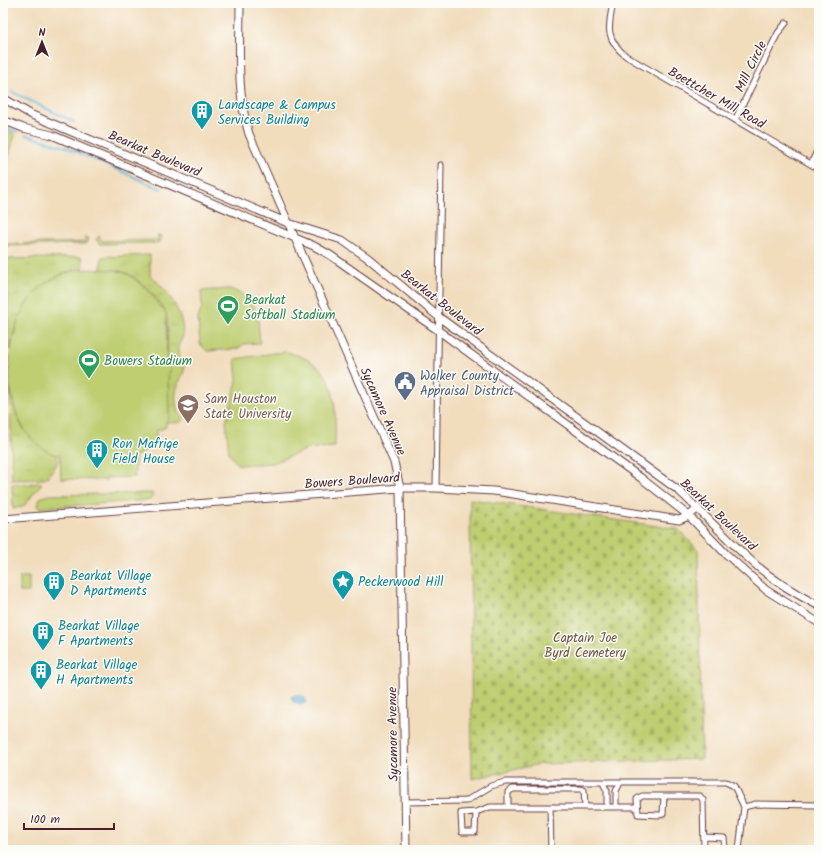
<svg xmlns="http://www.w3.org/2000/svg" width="822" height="853" font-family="Kalam,sans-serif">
  <defs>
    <pattern id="grass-tufts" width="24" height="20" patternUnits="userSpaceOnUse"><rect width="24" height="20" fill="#bece71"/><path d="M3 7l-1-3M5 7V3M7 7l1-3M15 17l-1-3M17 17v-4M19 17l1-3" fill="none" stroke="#a5b062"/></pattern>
    <pattern id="cemetery-stones" width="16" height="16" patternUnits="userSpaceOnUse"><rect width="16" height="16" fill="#bece71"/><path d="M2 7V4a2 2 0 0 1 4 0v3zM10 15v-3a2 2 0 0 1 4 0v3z" fill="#a5b062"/></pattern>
  </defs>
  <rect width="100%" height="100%" fill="#fdfcf7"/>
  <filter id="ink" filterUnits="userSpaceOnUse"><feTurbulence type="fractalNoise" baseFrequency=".025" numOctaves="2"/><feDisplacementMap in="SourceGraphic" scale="8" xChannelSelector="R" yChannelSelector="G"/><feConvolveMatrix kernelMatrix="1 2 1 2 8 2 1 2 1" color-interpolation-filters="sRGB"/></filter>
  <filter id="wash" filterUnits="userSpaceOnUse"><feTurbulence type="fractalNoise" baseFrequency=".012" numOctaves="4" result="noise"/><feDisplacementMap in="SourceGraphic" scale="16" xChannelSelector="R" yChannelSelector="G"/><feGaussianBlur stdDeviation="0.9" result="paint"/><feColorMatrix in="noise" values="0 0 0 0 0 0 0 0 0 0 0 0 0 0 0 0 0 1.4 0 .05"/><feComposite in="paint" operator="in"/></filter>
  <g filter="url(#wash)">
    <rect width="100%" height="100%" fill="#f1dcbc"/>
    <!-- grass -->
    <path fill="url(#grass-tufts)" stroke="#84764e" d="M 3,129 L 15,134 L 3,180 Z
      M 157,235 L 160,235 L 162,238 L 160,242 L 155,243 L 100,244 L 96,240 L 99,236 L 102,241 L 159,240 Z
      M 84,237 L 89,238 L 87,244 L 3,246 L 3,244 L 87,242 Z
      M 150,255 L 150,276 C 167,288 183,313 183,334 C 183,340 177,344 178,351 C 179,358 185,363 184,371 C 183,376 179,380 178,385 C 173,397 176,410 184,420 L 178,423 L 165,422 L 168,391 L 168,372 L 170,372 C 165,353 170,333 166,314 C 163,301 135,275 123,272 C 116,270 108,270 101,269 L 102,257 Z
      M 82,257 L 83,269 C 41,273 15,311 10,350 L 9,350 L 7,259 Z
      M 10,387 C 16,413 17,429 41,445 C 46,449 51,453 57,455 L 57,464 L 45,479 L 12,480 Z
      M 42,483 L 23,507 L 13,508 L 12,484 Z
      M 152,493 L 153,496 L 150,500 L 41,508 L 38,506 L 40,498 L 48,495 Z"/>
    <!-- cemetery -->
    <path fill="url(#cemetery-stones)" stroke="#84764e" d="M 470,499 L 678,529 L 698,550 L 702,759 L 540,764 L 472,779 Z"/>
    <!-- pitch -->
    <path fill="#bece71" stroke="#84764e" d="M 81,269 L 114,270 L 123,272 L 130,275 L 148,290 L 166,313 L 167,360 L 170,360 L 170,372 L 168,372 L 169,418 L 166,422 L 166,427 L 156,431 L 156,439 L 140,455 L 135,455 L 135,477 L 106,478 L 106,480 L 61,479 L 60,455 C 51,455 43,449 36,443 C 0,411 3,334 31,297 C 44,281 62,273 81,269 Z
      M 229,289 C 259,296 258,318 260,343 L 244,344 L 237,349 L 207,351 L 200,344 L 198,318 L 202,307 L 201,291 Z
      M 286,352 C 341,364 335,403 335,447 L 308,449 L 273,463 L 242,465 L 237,464 L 229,453 L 226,422 L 237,381 L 235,359 L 274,353 Z
      M 20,577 L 29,577 L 29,592 L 20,592 Z"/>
    <!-- water -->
    <path fill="#60b1db" stroke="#556883" d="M 296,695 L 304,697 L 306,699 L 305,703 L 300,704 L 293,702 L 291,697 Z"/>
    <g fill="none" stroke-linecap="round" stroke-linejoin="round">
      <!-- stream -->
      <path stroke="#60b1db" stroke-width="2" d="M 12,92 L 74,122
        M 3,126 L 17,132
        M 26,135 L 66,147 L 161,189"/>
    </g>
  </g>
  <g filter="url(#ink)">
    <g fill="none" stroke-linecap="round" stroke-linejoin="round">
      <!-- minor casing -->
      <g stroke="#633b41" stroke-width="7">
        <path id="minor" d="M 613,3 C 608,27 605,39 626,56 L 819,169
          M 735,120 L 778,33 L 786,23
          M 811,164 L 819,147
          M 436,488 L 441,165
          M 603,783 L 607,791 L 607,806
          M 664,796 L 663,814 L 660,815 L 638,814 L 637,799 L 642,796 L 700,796 L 703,800 L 704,850
          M 405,802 L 466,801 L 491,786 L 505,782 L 726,782 L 734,786 L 744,807
          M 616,806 L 616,791 L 620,783
          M 508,807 L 508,792 L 513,789 L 581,789 L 584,790 L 585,806
          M 550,807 L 551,850
          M 744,807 L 756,804 L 819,805
          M 476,812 L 461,813 L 462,832 L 475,832 L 476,812 L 490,807 L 637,807
          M 704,837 L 724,838 L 725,850
          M 739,850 L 744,807"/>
      </g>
      <!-- tertiary casing -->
      <g stroke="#633b41" stroke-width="9">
        <path id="tertiary" d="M 240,3 C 240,47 236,92 249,134 L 394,462 L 400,488 L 406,850
          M 3,98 L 32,115 L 288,223 L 342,240 L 368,258 L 440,318 L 678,490 C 702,512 724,536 748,558 C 769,578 794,593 819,606
          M 3,120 L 23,128 L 52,135 L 314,246 L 330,255 L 439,331 L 641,478 L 689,516 L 725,553 L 766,590 L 819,623
          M 3,519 L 400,488 L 436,488 L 494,491 L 679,520 L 689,516 L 698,508"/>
      </g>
      <!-- minor -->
      <use href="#minor" stroke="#fff" stroke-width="5"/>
      <!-- tertiary -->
      <use href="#tertiary" stroke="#fff" stroke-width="7"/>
    </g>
  </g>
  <!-- icons -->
  <defs>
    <g id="building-pin" transform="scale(1.15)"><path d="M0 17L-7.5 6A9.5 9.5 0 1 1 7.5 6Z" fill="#0f9aa8" stroke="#fdfcf7"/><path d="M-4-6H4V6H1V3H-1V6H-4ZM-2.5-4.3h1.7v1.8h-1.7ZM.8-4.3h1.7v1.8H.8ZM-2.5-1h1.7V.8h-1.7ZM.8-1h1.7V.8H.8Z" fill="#fff"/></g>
    <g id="stadium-pin" transform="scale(1.15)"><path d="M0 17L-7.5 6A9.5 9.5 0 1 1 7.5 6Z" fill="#2e9e5b" stroke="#fdfcf7"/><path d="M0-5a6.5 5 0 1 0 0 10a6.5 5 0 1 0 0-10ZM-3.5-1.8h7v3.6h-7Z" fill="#fff"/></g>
    <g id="civic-pin" transform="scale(1.15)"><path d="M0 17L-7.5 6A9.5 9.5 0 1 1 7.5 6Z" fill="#5c6f8a" stroke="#fdfcf7"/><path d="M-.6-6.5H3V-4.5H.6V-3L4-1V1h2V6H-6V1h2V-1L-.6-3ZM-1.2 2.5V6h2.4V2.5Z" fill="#fff"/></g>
    <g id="university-pin" transform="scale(1.15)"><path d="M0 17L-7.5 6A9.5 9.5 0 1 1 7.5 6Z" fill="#8d6e63" stroke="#fdfcf7"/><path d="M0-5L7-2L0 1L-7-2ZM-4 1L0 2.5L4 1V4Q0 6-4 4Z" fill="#fff"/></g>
    <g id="sight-pin" transform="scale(1.15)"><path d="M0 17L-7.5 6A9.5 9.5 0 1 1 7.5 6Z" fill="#0f9aa8" stroke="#fdfcf7"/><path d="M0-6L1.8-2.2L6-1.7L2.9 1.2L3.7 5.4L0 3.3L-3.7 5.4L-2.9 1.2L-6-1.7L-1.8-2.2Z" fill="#fff"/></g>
  </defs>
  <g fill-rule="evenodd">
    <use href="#building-pin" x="202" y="111"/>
    <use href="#stadium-pin" x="228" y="306"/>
    <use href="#stadium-pin" x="89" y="360"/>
    <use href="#civic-pin" x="405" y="382"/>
    <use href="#university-pin" x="188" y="405"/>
    <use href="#building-pin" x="97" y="450"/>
    <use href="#sight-pin" x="343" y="581"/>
    <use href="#building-pin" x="54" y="582"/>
    <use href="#building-pin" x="43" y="632"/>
    <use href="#building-pin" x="41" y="671"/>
  </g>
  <g text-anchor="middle" stroke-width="3" stroke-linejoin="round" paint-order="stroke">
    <!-- street labels -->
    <g font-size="13" fill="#4a1f2b" stroke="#fdfcf7">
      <text transform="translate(750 66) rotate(-64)" y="5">Mill Circle</text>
      <text transform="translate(717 97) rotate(30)" y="5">Boettcher Mill Road</text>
      <text transform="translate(155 153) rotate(23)" y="5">Bearkat Boulevard</text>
      <text transform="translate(442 302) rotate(38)" y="5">Bearkat Boulevard</text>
      <text transform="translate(384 411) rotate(66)" y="5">Sycamore Avenue</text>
      <text transform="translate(352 480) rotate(-4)" y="5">Bowers Boulevard</text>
      <text transform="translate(719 514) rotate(43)" y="5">Bearkat Boulevard</text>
      <text transform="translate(392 734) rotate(-91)" y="5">Sycamore Avenue</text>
    </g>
    <!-- culture labels -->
    <g font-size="13" fill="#0d838f" stroke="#fdfcf7" text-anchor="start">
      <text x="218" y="109">Landscape &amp; Campus<tspan x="218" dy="15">Services Building</tspan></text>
      <text x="112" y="448">Ron Mafrige<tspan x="112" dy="15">Field House</tspan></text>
      <text x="70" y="580">Bearkat Village<tspan x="70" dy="15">D Apartments</tspan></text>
      <text x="358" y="586">Peckerwood Hill</text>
      <text x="58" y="630">Bearkat Village<tspan x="58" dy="15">F Apartments</tspan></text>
      <text x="56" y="669">Bearkat Village<tspan x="56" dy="15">H Apartments</tspan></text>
    </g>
    <!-- leisure labels -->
    <g font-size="13" fill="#27864d" stroke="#fdfcf7" text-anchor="start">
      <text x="244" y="304">Bearkat<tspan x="244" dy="15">Softball Stadium</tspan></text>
      <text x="104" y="365">Bowers Stadium</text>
    </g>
    <!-- service labels -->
    <g font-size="13" fill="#4e5e75" stroke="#fdfcf7" text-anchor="start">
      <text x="420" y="380">Walker County<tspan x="420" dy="15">Appraisal District</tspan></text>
    </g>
    <!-- education labels -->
    <g font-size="13" fill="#785e54" stroke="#fdfcf7" text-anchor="start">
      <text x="204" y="403">Sam Houston<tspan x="204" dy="15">State University</tspan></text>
    </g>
    <!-- park labels -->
    <g font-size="13" fill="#6d5440" stroke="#fdfcf7">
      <text x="585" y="642">Captain Joe<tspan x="585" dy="15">Byrd Cemetery</tspan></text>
    </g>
  </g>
  <!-- margin -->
  <rect width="822" height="853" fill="none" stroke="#fdfcf7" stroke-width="16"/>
  <!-- north arrow -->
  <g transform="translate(42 42)" stroke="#fdfcf7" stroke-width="3" paint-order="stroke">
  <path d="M0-3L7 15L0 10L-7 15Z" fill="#4a1f2b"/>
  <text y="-6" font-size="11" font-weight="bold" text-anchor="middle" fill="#4a1f2b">N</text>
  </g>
  <!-- scale -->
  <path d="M24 823v6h90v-6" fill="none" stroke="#4a1f2b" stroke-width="2"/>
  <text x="30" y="823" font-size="12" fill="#4a1f2b" stroke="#fdfcf7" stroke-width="3" paint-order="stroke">100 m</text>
</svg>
